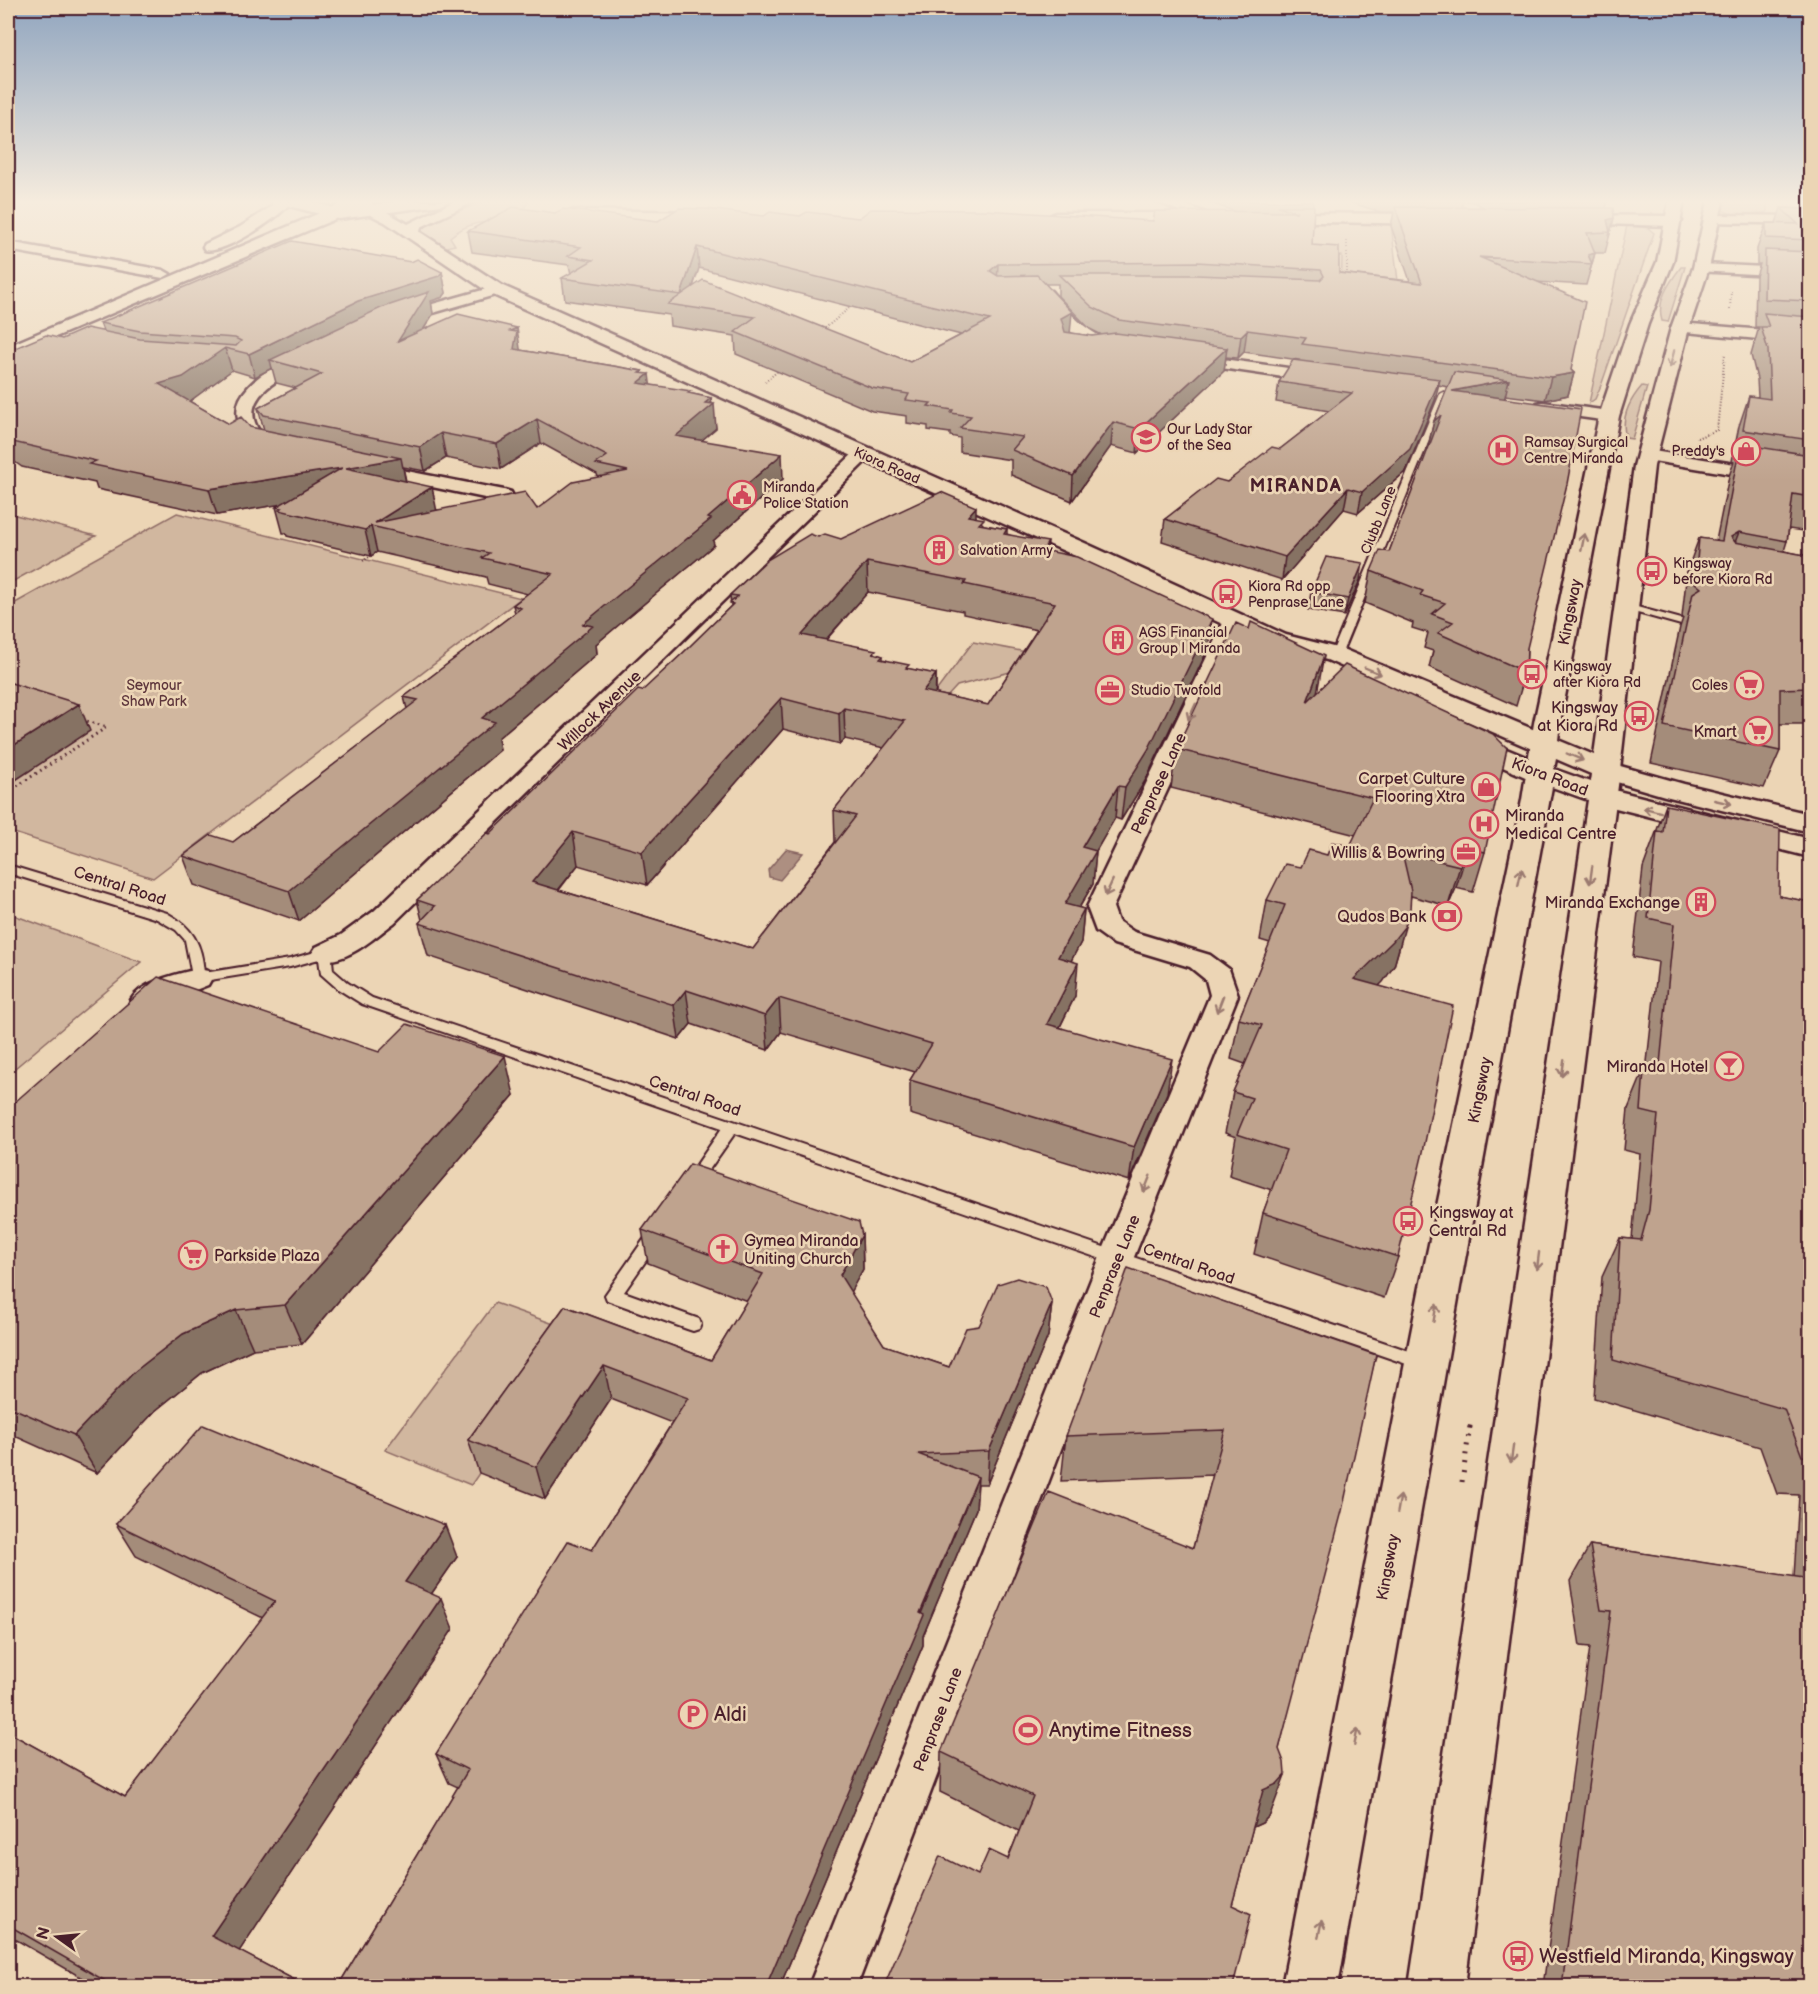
<svg xmlns="http://www.w3.org/2000/svg" width="1818" height="1994" font-family="'Balsamiq Sans',sans-serif">
  <rect width="100%" height="100%" fill="#ecd5b5"/>
  <filter id="ink" filterUnits="userSpaceOnUse"><feTurbulence type="fractalNoise" baseFrequency=".0167" numOctaves="2"/><feDisplacementMap in="SourceGraphic" scale="12" xChannelSelector="R" yChannelSelector="G"/><feConvolveMatrix kernelMatrix="1 2 1 2 8 2 1 2 1" color-interpolation-filters="sRGB"/></filter>
  <g filter="url(#ink)">
    <!-- green -->
    <path fill="#d1b79f" stroke="#8e6b65" stroke-width="1.5" d="M 486,201 L 529,201 L 515,222 C 487,222 472,219 450,237 L 455,245 L 446,247 L 419,230 L 421,225 Z
      M 1716,201 L 1767,201 L 1767,212 L 1735,216 L 1715,206 Z
      M 1309,222 L 1391,224 L 1398,281 L 1341,294 L 1342,256 L 1313,254 Z
      M 1627,225 L 1648,228 L 1654,233 L 1602,383 L 1595,399 L 1589,403 Z
      M 1681,267 L 1685,267 L 1668,322 L 1662,321 C 1656,301 1669,283 1681,267 Z
      M 1642,386 L 1647,387 L 1632,439 L 1626,438 C 1620,418 1629,401 1642,386 Z
      M 8,513 L 96,536 L 8,584 Z
      M 177,513 L 521,598 L 153,878 L 8,831 L 8,607 Z
      M 973,642 L 1037,654 L 1029,667 L 957,686 L 947,697 L 934,694 Z
      M 8,913 L 141,962 L 8,1074 Z
      M 495,1303 L 576,1332 L 471,1485 L 385,1450 Z"/>
    <!-- water -->
    <path fill="#ad8f81" stroke="#85625f" stroke-width="1.5" d="M 786,849 L 803,853 L 780,880 L 769,877 L 768,870 Z"/>
    <g fill="none" stroke-linecap="round" stroke-linejoin="round">
      <!-- service casing -->
      <g stroke="#4a1f2b" stroke-width="4">
        <path id="service" d="M 1444,392 L 1448,394 L 1341,655 L 1336,658 L 1332,657 L 1331,655 L 1440,394 Z
          M 1626,604 L 1685,620 L 1686,622 L 1681,625 L 1623,609 L 1623,605 Z
          M 8,865 L 167,913 C 192,927 202,943 204,973 L 290,959 L 326,949 L 331,950 L 333,970 L 348,983 L 372,998 L 1424,1356 L 1430,1358 L 1432,1363 L 1430,1368 L 1424,1370 L 735,1133 L 697,1187 L 687,1187 L 684,1183 L 687,1179 L 722,1128 L 362,1004 L 338,989 L 321,974 L 319,959 L 290,967 L 198,982 L 193,981 L 185,940 L 176,930 L 157,919 L 8,873 Z
          M 655,1230 L 661,1232 L 663,1236 L 624,1292 L 699,1319 L 701,1324 L 699,1329 L 693,1331 L 687,1329 L 607,1300 L 605,1295 L 649,1232 Z"/>
      </g>
      <!-- minor casing -->
      <g stroke="#4a1f2b" stroke-width="5">
        <path id="minor" d="M 1156,201 L 1175,201 L 1212,215 L 1214,218 L 1207,222 L 1202,221 Z
          M 1712,215 L 1810,216 L 1810,224 L 1707,222 L 1705,219 Z
          M 8,242 L 163,270 L 170,274 L 163,278 L 8,250 Z
          M 1701,264 L 1810,269 L 1810,277 L 1696,271 L 1694,268 L 1696,265 Z
          M 497,286 L 504,290 L 502,293 L 395,324 L 387,319 L 390,316 Z
          M 1046,290 L 1051,291 C 1072,317 1091,337 1125,346 L 1127,349 L 1125,352 C 1091,361 1055,317 1039,294 Z
          M 1680,323 L 1810,334 L 1810,344 L 1675,331 L 1672,328 Z
          M 309,352 L 317,357 L 315,360 C 290,373 234,395 260,432 C 266,440 277,440 283,448 L 280,452 C 253,458 229,423 240,399 C 252,376 285,358 309,352 Z
          M 1186,354 L 1324,373 L 1332,378 L 1324,383 L 1180,362 L 1178,359 L 1180,356 Z
          M 1543,402 L 1609,411 L 1615,412 L 1618,416 L 1615,420 L 1609,421 L 1537,411 L 1535,407 L 1537,403 Z
          M 863,449 L 869,450 L 872,454 L 869,458 L 394,923 C 373,938 344,967 316,959 L 312,953 L 316,947 L 341,935 L 374,911 L 857,450 Z
          M 1647,450 L 1810,476 L 1810,487 L 1641,459 L 1638,455 L 1641,451 Z
          M 366,463 L 504,490 L 511,492 L 513,496 L 511,500 L 504,502 L 360,472 L 357,468 L 360,464 Z
          M 1235,615 L 1242,617 L 1246,621 L 1113,907 L 1118,921 L 1134,932 L 1210,955 L 1229,969 L 1238,995 L 1134,1257 L 857,1986 L 809,1986 L 1100,1257 L 1210,995 L 1206,980 L 1190,967 L 1114,944 L 1096,931 L 1087,907 L 1224,621 L 1228,617 Z
          M 198,969 L 208,971 L 212,978 L 208,985 L 145,1010 L 135,1007 L 131,1000 C 142,981 178,974 198,969 Z"/>
      </g>
      <!-- tertiary casing -->
      <g stroke="#4a1f2b" stroke-width="5">
        <path id="tertiary" d="M 573,210 L 711,212 L 719,217 L 711,222 L 568,218 L 565,215 L 568,212 Z
          M 1056,213 L 1197,213 L 1205,218 L 1197,223 L 1051,221 L 1048,218 L 1051,215 Z
          M 1269,213 L 1437,214 L 1445,219 L 1437,224 L 1264,221 L 1261,218 L 1264,215 Z
          M 1569,215 L 1674,216 L 1682,221 L 1674,226 L 1564,223 L 1561,220 L 1564,217 Z
          M 1606,762 L 1684,784 L 1810,814 L 1810,832 L 1665,796 L 1596,776 L 1592,770 L 1596,764 Z
          M 1602,787 L 1810,839 L 1810,857 L 1592,802 L 1588,796 L 1592,790 Z"/>
      </g>
      <!-- secondary casing -->
      <g stroke="#4a1f2b" stroke-width="5">
        <path id="secondary" d="M 272,201 L 287,201 L 288,205 C 278,219 222,255 205,250 L 203,247 L 205,244 L 240,227 L 272,206 Z
          M 348,201 L 373,201 L 372,204 L 408,224 L 455,201 L 475,201 L 421,227 L 420,232 L 503,286 L 1087,544 L 1286,635 L 1345,650 L 1554,738 L 1558,744 L 1554,750 L 1544,752 L 1534,750 L 1327,660 L 1268,645 L 1071,554 L 491,294 L 385,222 L 359,209 L 8,357 L 8,346 Z
          M 1465,732 L 1550,767 L 1554,773 L 1550,779 L 1540,781 L 1530,779 L 1455,746 L 1451,740 L 1455,734 Z"/>
      </g>
      <!-- primary casing -->
      <g stroke="#4a1f2b" stroke-width="5">
        <path id="primary" d="M 280,201 L 307,201 L 339,209 L 403,201 L 448,201 L 441,205 L 339,219 L 282,204 Z
          M 1669,201 L 1684,201 L 1673,262 L 1648,324 L 1619,416 L 1560,723 L 1558,740 L 1594,755 L 1634,466 L 1671,328 L 1693,268 L 1708,201 L 1723,201 L 1709,268 L 1689,328 L 1654,466 L 1620,770 L 1465,1986 L 1409,1986 L 1588,800 L 1552,787 L 1460,1287 L 1338,1986 L 1282,1986 L 1420,1287 L 1522,800 L 1534,723 L 1599,416 L 1630,324 L 1657,262 ZM 1556,759 L 1591,774 L 1590,782 L 1554,769 Z"/>
      </g>
      <!-- path-far3 -->
      <path stroke="#4a1f2b" stroke-width="2" stroke-dasharray="1 2" stroke-linecap="butt" d="M 1347,241 L 1347,279
        M 1730,310 L 1731,290
        M 823,330 L 854,304
        M 765,382 L 780,369
        M 1697,438 L 1717,430 L 1725,354
        M 363,561 L 374,554"/>
      <!-- path-far2 -->
      <path stroke="#4a1f2b" stroke-width="3" stroke-dasharray="1.5 4" stroke-linecap="butt" d="M 8,792 L 107,727 L 83,720"/>
      <!-- path-far1 -->
      <path stroke="#4a1f2b" stroke-width="4.5" stroke-dasharray="1.5 5" stroke-linecap="butt" d="M 1470,1427 L 1471,1422"/>
      <!-- path -->
      <path stroke="#4a1f2b" stroke-width="5" stroke-dasharray="2 7" stroke-linecap="butt" d="M 1462,1482 L 1470,1426"/>
      <!-- service -->
      <use href="#service" fill="#ecd5b5" fill-rule="evenodd"/>
      <!-- minor -->
      <use href="#minor" fill="#ecd5b5" fill-rule="evenodd"/>
      <!-- tertiary -->
      <use href="#tertiary" fill="#ecd5b5" fill-rule="evenodd"/>
      <!-- secondary -->
      <use href="#secondary" fill="#ecd5b5" fill-rule="evenodd"/>
      <!-- primary -->
      <use href="#primary" fill="#ecd5b5" fill-rule="evenodd"/>
    </g>
    <!-- wall -->
    <path fill="#a48c7a" stroke="#4a1f2b" stroke-width="1.5" fill-rule="evenodd" d="M 1204,201 L 1313,201 L 1312,245 L 1339,273 L 1410,281 L 1391,226 L 1394,212 L 1381,212 L 1345,201 L 1463,201 L 1462,207 L 1484,207 L 1473,202 L 1465,201 L 1608,201 L 1606,208 L 1614,218 L 1605,253 L 1595,253 L 1586,285 L 1536,282 L 1571,370 L 1574,373 L 1568,395 L 1545,400 L 1505,395 L 1505,398 L 1527,648 L 1526,672 L 1516,706 L 1429,667 L 1433,651 L 1424,648 L 1428,633 L 1412,628 L 1413,623 L 1365,603 L 1371,571 L 1389,552 L 1428,451 L 1427,451 L 1434,421 L 1448,387 L 1438,385 L 1435,400 L 1406,471 L 1358,513 L 1344,509 L 1282,580 L 1162,541 L 1165,519 L 1227,482 L 1280,449 L 1329,411 L 1276,402 L 1279,382 L 1299,360 L 1244,352 L 1238,358 L 1226,357 L 1224,371 L 1137,453 L 1111,446 L 1072,501 L 1011,475 L 1011,460 L 960,452 L 960,438 L 950,436 L 950,433 L 928,430 L 928,426 L 907,423 L 907,416 L 872,411 L 736,354 L 735,336 L 670,326 L 669,315 L 565,300 L 562,278 L 571,274 L 569,265 L 472,252 L 468,231 L 555,213 L 658,221 L 764,216 L 800,216 L 859,218 L 1153,221 L 1234,211 ZM 699,268 L 961,335 L 910,362 L 693,287 ZM 1046,284 L 1058,284 L 1058,296 L 1090,329 L 1102,335 L 1092,336 L 1070,333 Z
      M 1800,201 L 1810,201 L 1810,532 L 1789,529 L 1787,541 L 1784,551 L 1810,556 L 1810,724 L 1780,724 L 1780,751 L 1764,788 L 1651,763 L 1680,627 L 1683,618 L 1682,617 L 1687,571 L 1699,538 L 1716,541 L 1729,476 L 1734,462 L 1732,461 L 1739,426 L 1749,396 L 1758,397 L 1757,379 L 1751,355 L 1759,327 L 1755,327 L 1756,276 L 1760,264 L 1757,264 L 1757,249 L 1766,223 L 1776,223 L 1781,208 L 1810,209 Z
      M 442,272 L 446,293 L 443,297 L 431,301 L 433,314 L 423,330 L 520,350 L 642,371 L 642,373 L 650,385 L 711,398 L 716,428 L 702,440 L 783,479 L 713,541 L 714,545 L 596,644 L 597,654 L 498,738 L 500,750 L 299,921 L 194,885 L 183,856 L 233,842 L 407,709 L 404,697 L 515,613 L 513,605 L 528,594 L 488,584 L 486,577 L 377,552 L 371,556 L 287,536 L 286,533 L 283,533 L 276,507 L 280,504 L 217,515 L 97,489 L 95,483 L 22,467 L 12,460 L 8,462 L 8,351 L 62,339 L 103,331 L 100,323 ZM 272,368 L 276,383 L 296,388 L 258,408 L 264,430 L 229,424 L 189,401 L 232,370 L 255,377 ZM 541,443 L 597,474 L 598,477 L 537,509 L 437,510 L 406,481 L 403,467 L 425,471 L 446,458 L 501,469 Z
      M 976,517 L 984,525 L 1007,529 L 1007,534 L 1048,551 L 1208,649 L 1145,781 L 1121,820 L 1115,818 L 1096,851 L 1093,884 L 1079,908 L 1084,909 L 1081,942 L 1071,961 L 1075,996 L 1060,1027 L 1167,1093 L 1129,1181 L 910,1114 L 910,1080 L 915,1072 L 781,1032 L 768,1050 L 691,1024 L 679,1039 L 428,956 L 419,923 L 422,920 L 417,900 L 490,834 L 683,653 L 731,606 L 730,595 L 818,537 L 841,539 ZM 868,592 L 963,611 L 963,614 L 1037,630 L 988,705 L 936,694 L 936,674 L 909,669 L 883,659 L 883,656 L 826,640 ZM 783,729 L 840,744 L 845,739 L 884,748 L 834,810 L 835,842 L 753,949 L 559,890 L 578,865 L 647,885 Z
      M 1360,580 L 1344,616 L 1308,610 L 1311,592 Z
      M 1317,692 L 1485,852 L 1473,892 L 1456,888 L 1448,906 L 1411,896 L 1399,949 L 1394,966 L 1379,986 L 1398,1257 L 1384,1298 L 1254,1254 L 1263,1213 L 1272,1190 L 1229,1176 L 1236,1137 L 1225,1133 L 1233,1092 L 1245,1064 L 1231,1059 L 1239,1019 L 1270,943 L 1260,940 L 1267,900 L 1301,867 L 1327,855 L 1350,846 L 1356,835 L 1171,788 L 1176,749 Z
      M 1666,805 L 1779,896 L 1810,902 L 1810,1986 L 1543,1986 L 1590,1647 L 1580,1646 L 1570,1581 L 1590,1545 L 1794,1577 L 1799,1495 L 1777,1494 L 1760,1447 L 1594,1398 L 1602,1277 L 1620,1238 L 1632,1239 L 1640,1154 L 1624,1150 L 1628,1109 L 1644,1070 L 1646,1071 L 1658,962 L 1633,957 L 1643,868 Z
      M 379,1052 L 514,1095 L 302,1344 L 253,1349 L 202,1373 L 155,1411 L 97,1473 L 8,1433 L 8,1108 Z
      M 642,1230 L 862,1235 L 863,1269 L 850,1292 L 884,1345 L 949,1367 L 979,1326 L 1052,1303 L 1048,1336 L 987,1484 L 978,1484 L 976,1509 L 923,1636 L 923,1645 L 780,1986 L 338,1986 L 458,1787 L 449,1783 L 436,1754 L 592,1550 L 672,1423 L 611,1399 L 545,1499 L 479,1473 L 468,1440 L 565,1306 L 711,1360 L 747,1301 L 648,1263 Z
      M 1376,1355 L 1279,1749 L 1270,1815 L 1262,1823 L 1253,1827 L 1232,1905 L 978,1875 L 1008,1859 L 1019,1831 L 940,1792 L 941,1752 L 1193,1548 L 1213,1475 L 1061,1481 L 1066,1436 Z
      M 116,1524 L 457,1557 L 432,1593 L 453,1629 L 239,1951 L 306,1986 L 96,1986 L 8,1935 L 8,1732 L 125,1797 L 263,1618 L 136,1556 Z"/>
    <!-- shaded-wall -->
    <path fill="#867263" stroke="#4a1f2b" stroke-width="1.5" d="M 1614,218 L 1609,237 L 1610,232 L 1607,220 Z
      M 697,247 L 699,268 L 686,307 L 681,295 Z
      M 1595,253 L 1589,274 L 1592,264 L 1588,255 Z
      M 998,264 L 997,285 L 990,271 Z
      M 442,272 L 446,293 L 443,297 L 431,301 L 433,314 L 402,364 L 270,360 L 272,368 L 255,377 L 249,354 L 358,301 Z
      M 1072,312 L 1070,334 L 1060,340 L 1061,318 Z
      M 517,328 L 521,355 L 515,353 L 510,331 Z
      M 1247,330 L 1244,352 L 1238,358 L 1241,336 Z
      M 225,348 L 232,370 L 190,401 L 166,408 L 159,384 Z
      M 1227,348 L 1224,371 L 1137,453 L 1139,429 Z
      M 642,371 L 643,379 L 649,374 L 652,398 L 638,383 L 639,373 Z
      M 1574,373 L 1568,395 L 1545,400 L 1551,377 Z
      M 1440,379 L 1435,400 L 1406,471 L 1358,513 L 1362,492 Z
      M 1509,380 L 1502,409 L 1452,391 Z
      M 711,398 L 711,406 L 714,404 L 716,428 L 679,460 L 676,436 L 705,403 Z
      M 1441,415 L 1435,444 L 1427,451 L 1434,421 Z
      M 537,419 L 541,443 L 501,469 L 497,444 Z
      M 1113,422 L 1111,446 L 1072,501 L 1073,476 Z
      M 441,433 L 446,458 L 425,471 L 420,447 Z
      M 8,448 L 12,460 L 8,462 Z
      M 782,454 L 783,479 L 713,541 L 714,545 L 596,644 L 597,654 L 498,738 L 500,750 L 299,921 L 289,891 L 482,718 L 583,624 Z
      M 401,458 L 406,483 L 346,468 Z
      M 342,468 L 348,493 L 217,515 L 209,489 Z
      M 432,487 L 437,512 L 375,523 Z
      M 1348,488 L 1344,509 L 1282,580 L 1285,557 Z
      M 976,507 L 976,535 L 968,516 Z
      M 371,526 L 377,552 L 371,556 L 365,530 Z
      M 1739,532 L 1726,566 L 1731,537 Z
      M 1048,542 L 1046,571 L 1043,550 Z
      M 867,562 L 868,592 L 803,665 L 802,635 Z
      M 1363,563 L 1360,580 L 1344,616 L 1348,599 Z
      M 1212,619 L 1208,649 L 1145,781 L 1121,820 L 1125,787 Z
      M 1324,656 L 1317,693 L 1307,702 Z
      M 936,674 L 935,705 L 923,691 Z
      M 781,698 L 783,729 L 647,885 L 642,852 Z
      M 79,704 L 90,731 L 8,785 L 8,749 Z
      M 844,708 L 845,739 L 840,744 L 839,713 Z
      M 1118,786 L 1115,818 L 1096,851 L 1093,884 L 1062,937 L 1065,904 L 1082,847 Z
      M 573,832 L 578,865 L 539,914 L 532,882 Z
      M 1468,848 L 1456,888 L 1448,906 L 1460,866 Z
      M 1084,909 L 1081,942 L 1055,991 L 1058,957 Z
      M 1410,909 L 1394,966 L 1383,982 L 1344,1019 L 1354,979 Z
      M 1078,963 L 1075,996 L 1045,1057 L 1047,1024 Z
      M 686,990 L 691,1024 L 679,1039 L 674,1005 Z
      M 779,998 L 781,1032 L 768,1050 L 765,1016 Z
      M 505,1056 L 514,1095 L 302,1344 L 285,1305 Z
      M 1172,1059 L 1167,1093 L 1129,1181 L 1134,1147 Z
      M 862,1235 L 863,1269 L 841,1309 L 840,1275 Z
      M 1052,1303 L 1048,1336 L 987,1484 L 989,1451 Z
      M 236,1310 L 253,1349 L 202,1373 L 155,1411 L 97,1473 L 74,1435 L 134,1372 L 183,1334 Z
      M 604,1366 L 611,1399 L 545,1499 L 536,1467 Z
      M 978,1477 L 976,1509 L 923,1636 L 923,1645 L 780,1986 L 766,1986 Z
      M 445,1525 L 457,1557 L 418,1613 L 405,1582 Z
      M 441,1598 L 453,1629 L 232,1962 L 211,1936 Z
      M 1285,1775 L 1270,1815 L 1262,1823 L 1249,1829 L 1263,1790 Z"/>
    <!-- building -->
    <path fill="#bfa38e" stroke="#4a1f2b" stroke-width="1.5" fill-rule="evenodd" d="M 1278,206 L 1314,206 L 1312,245 L 1339,247 L 1339,273 L 1422,283 L 1395,207 L 1613,208 L 1614,218 L 1607,220 L 1610,232 L 1587,233 L 1595,253 L 1588,255 L 1592,264 L 1479,257 L 1585,302 L 1571,370 L 1574,373 L 1551,377 L 1302,344 L 1306,338 L 1247,330 L 1241,336 L 1119,320 L 1092,307 L 1059,275 L 1196,275 L 1320,280 L 1324,276 L 1321,270 L 1197,262 L 998,264 L 990,271 L 998,276 L 1037,275 L 1072,312 L 1061,318 L 1065,332 L 1092,336 L 1116,333 L 1227,348 L 1139,429 L 1113,422 L 1073,476 L 1012,450 L 1023,437 L 960,428 L 971,416 L 951,413 L 953,410 L 928,406 L 931,403 L 906,400 L 909,394 L 872,388 L 735,332 L 755,317 L 668,304 L 703,280 L 910,362 L 990,320 L 697,247 L 681,295 L 562,278 L 593,260 L 568,256 L 581,247 L 468,231 L 513,207 L 555,213 L 563,209 L 658,221 L 679,208 L 707,209 L 764,216 L 770,212 L 800,216 L 807,212 L 859,218 L 871,209 L 985,210 L 1153,221 L 1155,211 L 1297,212 Z
      M 1781,208 L 1810,209 L 1810,240 L 1766,238 L 1766,223 L 1798,224 Z
      M 292,241 L 411,262 L 417,259 L 442,272 L 439,276 L 358,301 L 249,354 L 225,348 L 183,377 L 159,384 L 229,424 L 241,417 L 250,427 L 401,458 L 346,468 L 432,487 L 375,523 L 525,492 L 537,509 L 573,482 L 628,471 L 596,464 L 607,456 L 537,419 L 497,444 L 441,433 L 420,447 L 264,415 L 258,408 L 322,374 L 270,360 L 381,308 L 429,292 L 398,341 L 458,314 L 517,328 L 510,331 L 517,332 L 514,349 L 642,371 L 639,373 L 649,374 L 638,383 L 691,391 L 688,393 L 711,398 L 705,403 L 714,404 L 676,436 L 782,454 L 708,518 L 711,519 L 583,624 L 593,626 L 482,718 L 495,722 L 289,891 L 183,856 L 211,835 L 233,842 L 418,700 L 404,697 L 521,608 L 513,605 L 553,574 L 482,558 L 489,553 L 371,526 L 365,530 L 279,510 L 282,508 L 276,507 L 342,468 L 209,489 L 89,464 L 96,461 L 13,442 L 8,439 L 8,351 L 46,335 L 62,339 L 87,328 L 140,339 L 236,346 L 241,341 L 235,338 L 140,331 L 100,323 Z
      M 1765,250 L 1810,252 L 1810,301 L 1764,299 Z
      M 1764,313 L 1810,317 L 1810,440 L 1743,430 L 1749,396 L 1770,399 L 1768,350 L 1761,327 L 1769,327 Z
      M 1293,360 L 1440,379 L 1410,449 L 1362,492 L 1348,488 L 1285,557 L 1165,519 L 1216,479 L 1227,482 L 1272,447 L 1280,449 L 1352,393 L 1279,382 Z
      M 1454,372 L 1509,380 L 1452,391 L 1581,409 L 1567,484 L 1527,648 L 1526,672 L 1438,633 L 1453,622 L 1432,614 L 1445,603 L 1420,595 L 1423,591 L 1371,571 L 1380,550 L 1389,552 L 1441,415 L 1434,421 Z
      M 1740,444 L 1810,455 L 1810,497 L 1793,494 L 1787,541 L 1739,532 L 1731,537 L 1735,542 L 1810,556 L 1810,688 L 1780,689 L 1780,751 L 1664,726 L 1693,593 L 1701,588 L 1695,583 L 1699,538 L 1722,541 Z
      M 941,492 L 976,507 L 968,516 L 984,519 L 979,524 L 1007,529 L 1004,534 L 1048,542 L 1043,550 L 1077,557 L 1212,619 L 1148,750 L 1125,787 L 1118,786 L 1082,847 L 1096,851 L 1065,904 L 1084,909 L 1058,957 L 1078,963 L 1047,1024 L 1172,1059 L 1134,1147 L 910,1080 L 932,1044 L 779,998 L 765,1016 L 686,990 L 674,1005 L 419,923 L 435,906 L 417,900 L 487,833 L 490,834 L 638,690 L 642,691 L 683,653 L 733,604 L 730,603 L 738,596 L 730,595 L 767,560 L 810,534 L 818,537 L 825,534 L 841,539 ZM 867,562 L 966,581 L 964,584 L 1055,603 L 988,705 L 923,691 L 936,674 L 906,668 L 909,665 L 880,659 L 883,656 L 873,653 L 876,650 L 802,635 ZM 781,698 L 839,713 L 844,708 L 905,721 L 834,810 L 856,816 L 753,949 L 532,882 L 573,832 L 642,852 Z
      M 1326,557 L 1363,563 L 1348,599 L 1311,592 Z
      M 1251,622 L 1324,656 L 1307,702 L 1345,665 L 1493,734 L 1507,748 L 1485,852 L 1468,848 L 1460,866 L 1402,852 L 1411,891 L 1410,909 L 1405,926 L 1393,941 L 1354,979 L 1453,1006 L 1423,1152 L 1398,1257 L 1263,1213 L 1286,1150 L 1237,1134 L 1252,1098 L 1233,1092 L 1262,1025 L 1239,1019 L 1285,905 L 1267,900 L 1285,864 L 1301,867 L 1309,850 L 1327,855 L 1332,842 L 1350,846 L 1373,798 L 1176,749 L 1236,623 L 1249,629 Z
      M 8,682 L 79,704 L 8,749 Z
      M 1666,805 L 1780,829 L 1779,896 L 1810,902 L 1810,1457 L 1802,1456 L 1784,1409 L 1613,1360 L 1620,1238 L 1641,1240 L 1649,1210 L 1658,1115 L 1641,1111 L 1644,1070 L 1659,1074 L 1674,924 L 1648,918 L 1657,831 L 1663,832 Z
      M 158,977 L 379,1052 L 407,1024 L 505,1056 L 285,1305 L 236,1310 L 183,1334 L 134,1372 L 74,1435 L 8,1406 L 8,1108 Z
      M 690,1164 L 859,1222 L 862,1235 L 840,1275 L 884,1345 L 949,1367 L 966,1328 L 979,1326 L 998,1284 L 1017,1278 L 1046,1287 L 1052,1303 L 989,1451 L 918,1454 L 978,1477 L 920,1613 L 924,1615 L 766,1986 L 338,1986 L 468,1770 L 436,1754 L 568,1541 L 592,1550 L 688,1398 L 604,1366 L 536,1467 L 468,1440 L 565,1306 L 711,1360 L 763,1274 L 642,1230 Z
      M 1128,1268 L 1376,1355 L 1342,1511 L 1279,1749 L 1284,1762 L 1285,1775 L 1277,1784 L 1263,1790 L 1232,1905 L 1251,1914 L 1233,1986 L 884,1986 L 940,1856 L 978,1875 L 989,1850 L 1008,1859 L 1033,1796 L 941,1752 L 1049,1492 L 1193,1548 L 1225,1430 L 1066,1436 Z
      M 203,1425 L 445,1525 L 405,1582 L 441,1598 L 211,1936 L 306,1986 L 114,1986 L 8,1925 L 8,1732 L 125,1797 L 275,1601 L 116,1524 Z
      M 1590,1545 L 1810,1579 L 1810,1986 L 1562,1986 L 1611,1611 L 1601,1610 Z"/>
    <!-- one-way arrows -->
    <defs><path id="oneway-shaft" d="M-6 0H5M1.5-3L5.5 0L1.5 3" fill="none" stroke-width="1.6" stroke-linecap="round" stroke-linejoin="round" transform="scale(1.5)"/></defs>
    <g stroke="#9b7a70">
      <use href="#oneway-shaft" transform="translate(1672 359) rotate(105)"/>
      <use href="#oneway-shaft" transform="translate(1583 542) rotate(-79)"/>
      <use href="#oneway-shaft" transform="translate(1373 671) rotate(23)"/>
      <use href="#oneway-shaft" transform="translate(1192 712) rotate(115)"/>
      <use href="#oneway-shaft" transform="translate(1575 757) rotate(23)"/>
      <use href="#oneway-shaft" transform="translate(1723 802) rotate(13)"/>
      <use href="#oneway-shaft" transform="translate(1652 810) rotate(-166)"/>
      <use href="#oneway-shaft" transform="translate(1591 875) rotate(98)"/>
      <use href="#oneway-shaft" transform="translate(1520 877) rotate(-78)"/>
      <use href="#oneway-shaft" transform="translate(1109 888) rotate(115)"/>
      <use href="#oneway-shaft" transform="translate(1220 1004) rotate(111)"/>
      <use href="#oneway-shaft" transform="translate(1563 1068) rotate(98)"/>
      <use href="#oneway-shaft" transform="translate(1147 1184) rotate(112)"/>
      <use href="#oneway-shaft" transform="translate(1538 1261) rotate(97)"/>
      <use href="#oneway-shaft" transform="translate(1435 1313) rotate(-80)"/>
      <use href="#oneway-shaft" transform="translate(1512 1454) rotate(98)"/>
      <use href="#oneway-shaft" transform="translate(1399 1504) rotate(-80)"/>
      <use href="#oneway-shaft" transform="translate(1356 1737) rotate(-79)"/>
      <use href="#oneway-shaft" transform="translate(1320 1929) rotate(-79)"/>
    </g>
  </g>
  <!-- sky -->
  <linearGradient id="sky" x2="0" y2="1"><stop stop-color="#90a5bf"/><stop offset="0.42" stop-color="#f6ecde"/><stop offset="1" stop-color="#f6ecde" stop-opacity="0"/></linearGradient>
  <rect width="1818" height="481" fill="url(#sky)"/>
  <!-- icons -->
  <defs>
    <g id="school-ring" transform="scale(1.5)"><circle r="9.5" fill="#ecd5b5" stroke="#d1495b" stroke-width="1.5"/><path d="M0-5L7-2L0 1L-7-2ZM-4 1L0 2.5L4 1V4Q0 6-4 4Z" fill="#d1495b"/></g>
    <g id="hospital-ring" transform="scale(1.5)"><circle r="9.5" fill="#ecd5b5" stroke="#d1495b" stroke-width="1.5"/><path d="M-5-5h3v3.5h4V-5h3V5h-3V1.5h-4V5h-3Z" fill="#d1495b"/></g>
    <g id="shop-ring" transform="scale(1.5)"><circle r="9.5" fill="#ecd5b5" stroke="#d1495b" stroke-width="1.5"/><path d="M-5-2.5h2.3a2.7 3.5 0 0 1 5.4 0H5L5.5 6h-11ZM-1.5-2.5h3a1.5 2.3 0 0 0-3 0Z" fill="#d1495b"/></g>
    <g id="civic-ring" transform="scale(1.5)"><circle r="9.5" fill="#ecd5b5" stroke="#d1495b" stroke-width="1.5"/><path d="M-.6-6.5H3V-4.5H.6V-3L4-1V1h2V6H-6V1h2V-1L-.6-3ZM-1.2 2.5V6h2.4V2.5Z" fill="#d1495b"/></g>
    <g id="building-ring" transform="scale(1.5)"><circle r="9.5" fill="#ecd5b5" stroke="#d1495b" stroke-width="1.5"/><path d="M-4-6H4V6H1V3H-1V6H-4ZM-2.5-4.3h1.7v1.8h-1.7ZM.8-4.3h1.7v1.8H.8ZM-2.5-1h1.7V.8h-1.7ZM.8-1h1.7V.8H.8Z" fill="#d1495b"/></g>
    <g id="bus-ring" transform="scale(1.5)"><circle r="9.5" fill="#ecd5b5" stroke="#d1495b" stroke-width="1.5"/><path d="M-5-6H5V4H4V6H2V4H-2V6H-4V4H-5ZM-3.5-4V0h7V-4ZM-3.5 1.2v1.5H-2V1.2ZM2 1.2v1.5H3.5V1.2Z" fill="#d1495b"/></g>
    <g id="supermarket-ring" transform="scale(1.5)"><circle r="9.5" fill="#ecd5b5" stroke="#d1495b" stroke-width="1.5"/><path d="M-6-5.5h2.5l.6 2H6L4.5 2H-2.5L-4.4-4H-6ZM-1.5 3.2a1.3 1.3 0 1 0 .1 0ZM3 3.2a1.3 1.3 0 1 0 .1 0Z" fill="#d1495b"/></g>
    <g id="office-ring" transform="scale(1.5)"><circle r="9.5" fill="#ecd5b5" stroke="#d1495b" stroke-width="1.5"/><path d="M-6-3h4V-5.5h4V-3h4V5H-6ZM-1-4.5V-3h2v-1.5ZM-6 0V1H6V0Z" fill="#d1495b"/></g>
    <g id="bank-ring" transform="scale(1.5)"><circle r="9.5" fill="#ecd5b5" stroke="#d1495b" stroke-width="1.5"/><path d="M-6-4H6V4H-6ZM0-2.3a2.3 2.3 0 1 0 0 4.6a2.3 2.3 0 1 0 0-4.6Z" fill="#d1495b"/></g>
    <g id="bar-ring" transform="scale(1.5)"><circle r="9.5" fill="#ecd5b5" stroke="#d1495b" stroke-width="1.5"/><path d="M-6-5H6L.8 .8V4.5H3.5V6h-7V4.5H-.8V.8Z" fill="#d1495b"/></g>
    <g id="church-ring" transform="scale(1.5)"><circle r="9.5" fill="#ecd5b5" stroke="#d1495b" stroke-width="1.5"/><path d="M-1.2-6h2.4v3.5h3.3v2.4h-3.3V6h-2.4V-.1h-3.3v-2.4h3.3Z" fill="#d1495b"/></g>
    <g id="parking-ring" transform="scale(1.5)"><circle r="9.5" fill="#ecd5b5" stroke="#d1495b" stroke-width="1.5"/><path d="M-3.5-5.5H1a3.5 3.5 0 0 1 0 7H-1V5.5H-3.5ZM-1-3.4V-.6H.8a1.4 1.4 0 0 0 0-2.8Z" fill="#d1495b"/></g>
    <g id="stadium-ring" transform="scale(1.5)"><circle r="9.5" fill="#ecd5b5" stroke="#d1495b" stroke-width="1.5"/><path d="M0-5a6.5 5 0 1 0 0 10a6.5 5 0 1 0 0-10ZM-3.5-1.8h7v3.6h-7Z" fill="#d1495b"/></g>
  </defs>
  <g fill-rule="evenodd">
    <use href="#school-ring" x="1146" y="437"/>
    <use href="#hospital-ring" x="1503" y="450"/>
    <use href="#shop-ring" x="1746" y="451"/>
    <use href="#civic-ring" x="742" y="495"/>
    <use href="#building-ring" x="939" y="550"/>
    <use href="#bus-ring" x="1652" y="571"/>
    <use href="#bus-ring" x="1227" y="594"/>
    <use href="#building-ring" x="1118" y="640"/>
    <use href="#bus-ring" x="1532" y="674"/>
    <use href="#supermarket-ring" x="1749" y="685"/>
    <use href="#office-ring" x="1110" y="690"/>
    <use href="#bus-ring" x="1639" y="716"/>
    <use href="#supermarket-ring" x="1758" y="731"/>
    <use href="#shop-ring" x="1486" y="787"/>
    <use href="#hospital-ring" x="1484" y="824"/>
    <use href="#office-ring" x="1466" y="852"/>
    <use href="#building-ring" x="1701" y="902"/>
    <use href="#bank-ring" x="1447" y="916"/>
    <use href="#bar-ring" x="1729" y="1066"/>
    <use href="#bus-ring" x="1408" y="1221"/>
    <use href="#church-ring" x="723" y="1249"/>
    <use href="#supermarket-ring" x="193" y="1255"/>
    <use href="#parking-ring" x="693" y="1714"/>
    <use href="#stadium-ring" x="1028" y="1730"/>
    <use href="#bus-ring" x="1518" y="1956"/>
  </g>
  <g text-anchor="middle" stroke-width="5" stroke-linejoin="round" paint-order="stroke">
    <!-- far-poi labels -->
    <g font-size="14" fill="#4a1f2b" stroke="#ecd5b5" text-anchor="start">
      <text x="1167" y="434">Our Lady Star<tspan x="1167" dy="16">of the Sea</tspan></text>
      <text x="1524" y="447">Ramsay Surgical<tspan x="1524" dy="16">Centre Miranda</tspan></text>
      <text x="1725" y="456" text-anchor="end">Preddy's</text>
      <text x="763" y="492">Miranda<tspan x="763" dy="16">Police Station</tspan></text>
      <text x="960" y="555">Salvation Army</text>
      <text x="1673" y="568">Kingsway<tspan x="1673" dy="16">before Kiora Rd</tspan></text>
      <text x="1248" y="591">Kiora Rd opp<tspan x="1248" dy="16">Penprase Lane</tspan></text>
      <text x="1139" y="637">AGS Financial<tspan x="1139" dy="16">Group | Miranda</tspan></text>
      <text x="1553" y="671">Kingsway<tspan x="1553" dy="16">after Kiora Rd</tspan></text>
      <text x="1728" y="690" text-anchor="end">Coles</text>
      <text x="1131" y="695">Studio Twofold</text>
    </g>
    <!-- far-street labels -->
    <g font-size="14" fill="#4a1f2b" stroke="#ecd5b5">
      <text transform="translate(887 465) rotate(24)" y="5">Kiora Road</text>
      <text transform="translate(1378 520) rotate(-68)" y="5">Clubb Lane</text>
    </g>
    <!-- far-park labels -->
    <g font-size="14" fill="#5e363c" stroke="#ecd5b5">
      <text x="154" y="690">Seymour<tspan x="154" dy="16">Shaw Park</tspan></text>
    </g>
    <!-- street labels -->
    <g font-size="16" fill="#4a1f2b" stroke="#ecd5b5">
      <text transform="translate(1569 612) rotate(-79)" y="6">Kingsway</text>
      <text transform="translate(599 710) rotate(-44)" y="6">Willock Avenue</text>
      <text transform="translate(1550 776) rotate(21)" y="6">Kiora Road</text>
      <text transform="translate(1158 783) rotate(-65)" y="6">Penprase Lane</text>
      <text transform="translate(120 885) rotate(18)" y="6">Central Road</text>
      <text transform="translate(1479 1090) rotate(-79)" y="6">Kingsway</text>
      <text transform="translate(695 1095) rotate(19)" y="6">Central Road</text>
      <text transform="translate(1189 1263) rotate(19)" y="6">Central Road</text>
      <text transform="translate(1114 1266) rotate(-68)" y="6">Penprase Lane</text>
      <text transform="translate(1387 1567) rotate(-80)" y="6">Kingsway</text>
      <text transform="translate(937 1719) rotate(-69)" y="6">Penprase Lane</text>
    </g>
    <!-- poi labels -->
    <g font-size="16" fill="#4a1f2b" stroke="#ecd5b5" text-anchor="end">
      <text x="1618" y="713">Kingsway<tspan x="1618" dy="18">at Kiora Rd</tspan></text>
      <text x="1737" y="737">Kmart</text>
      <text x="1465" y="784">Carpet Culture<tspan x="1465" dy="18">Flooring Xtra</tspan></text>
      <text x="1505" y="821" text-anchor="start">Miranda<tspan x="1505" dy="18">Medical Centre</tspan></text>
      <text x="1445" y="858">Willis &amp; Bowring</text>
      <text x="1680" y="908">Miranda Exchange</text>
      <text x="1426" y="922">Qudos Bank</text>
      <text x="1708" y="1072">Miranda Hotel</text>
      <text x="1429" y="1218" text-anchor="start">Kingsway at<tspan x="1429" dy="18">Central Rd</tspan></text>
      <text x="744" y="1246" text-anchor="start">Gymea Miranda<tspan x="744" dy="18">Uniting Church</tspan></text>
      <text x="214" y="1261" text-anchor="start">Parkside Plaza</text>
    </g>
    <!-- far-district labels -->
    <g font-size="18" font-weight="bold" letter-spacing="1.5" fill="#4a1f2b" stroke="#ecd5b5">
      <text x="1296" y="492">MIRANDA</text>
    </g>
    <!-- near-poi labels -->
    <g font-size="20" fill="#4a1f2b" stroke="#ecd5b5" text-anchor="start">
      <text x="714" y="1721">Aldi</text>
      <text x="1049" y="1737">Anytime Fitness</text>
      <text x="1539" y="1963">Westfield Miranda, Kingsway</text>
    </g>
  </g>
  <!-- margin -->
  <rect width="1818" height="1994" fill="none" stroke="#ecd5b5" stroke-width="30"/>
  <rect x="15" y="15" width="1788" height="1964" fill="none" stroke="#4a1f2b" stroke-width="2" filter="url(#ink)"/>
  <!-- north arrow -->
  <g transform="translate(57 1937) rotate(285)" stroke="#ecd5b5" stroke-width="4.5" paint-order="stroke">
  <path d="M0-4.5L10 22L0 15L-10 22Z" fill="#4a1f2b"/>
  <text y="-9" font-size="16" font-weight="bold" text-anchor="middle" fill="#4a1f2b">N</text>
  </g>
</svg>
